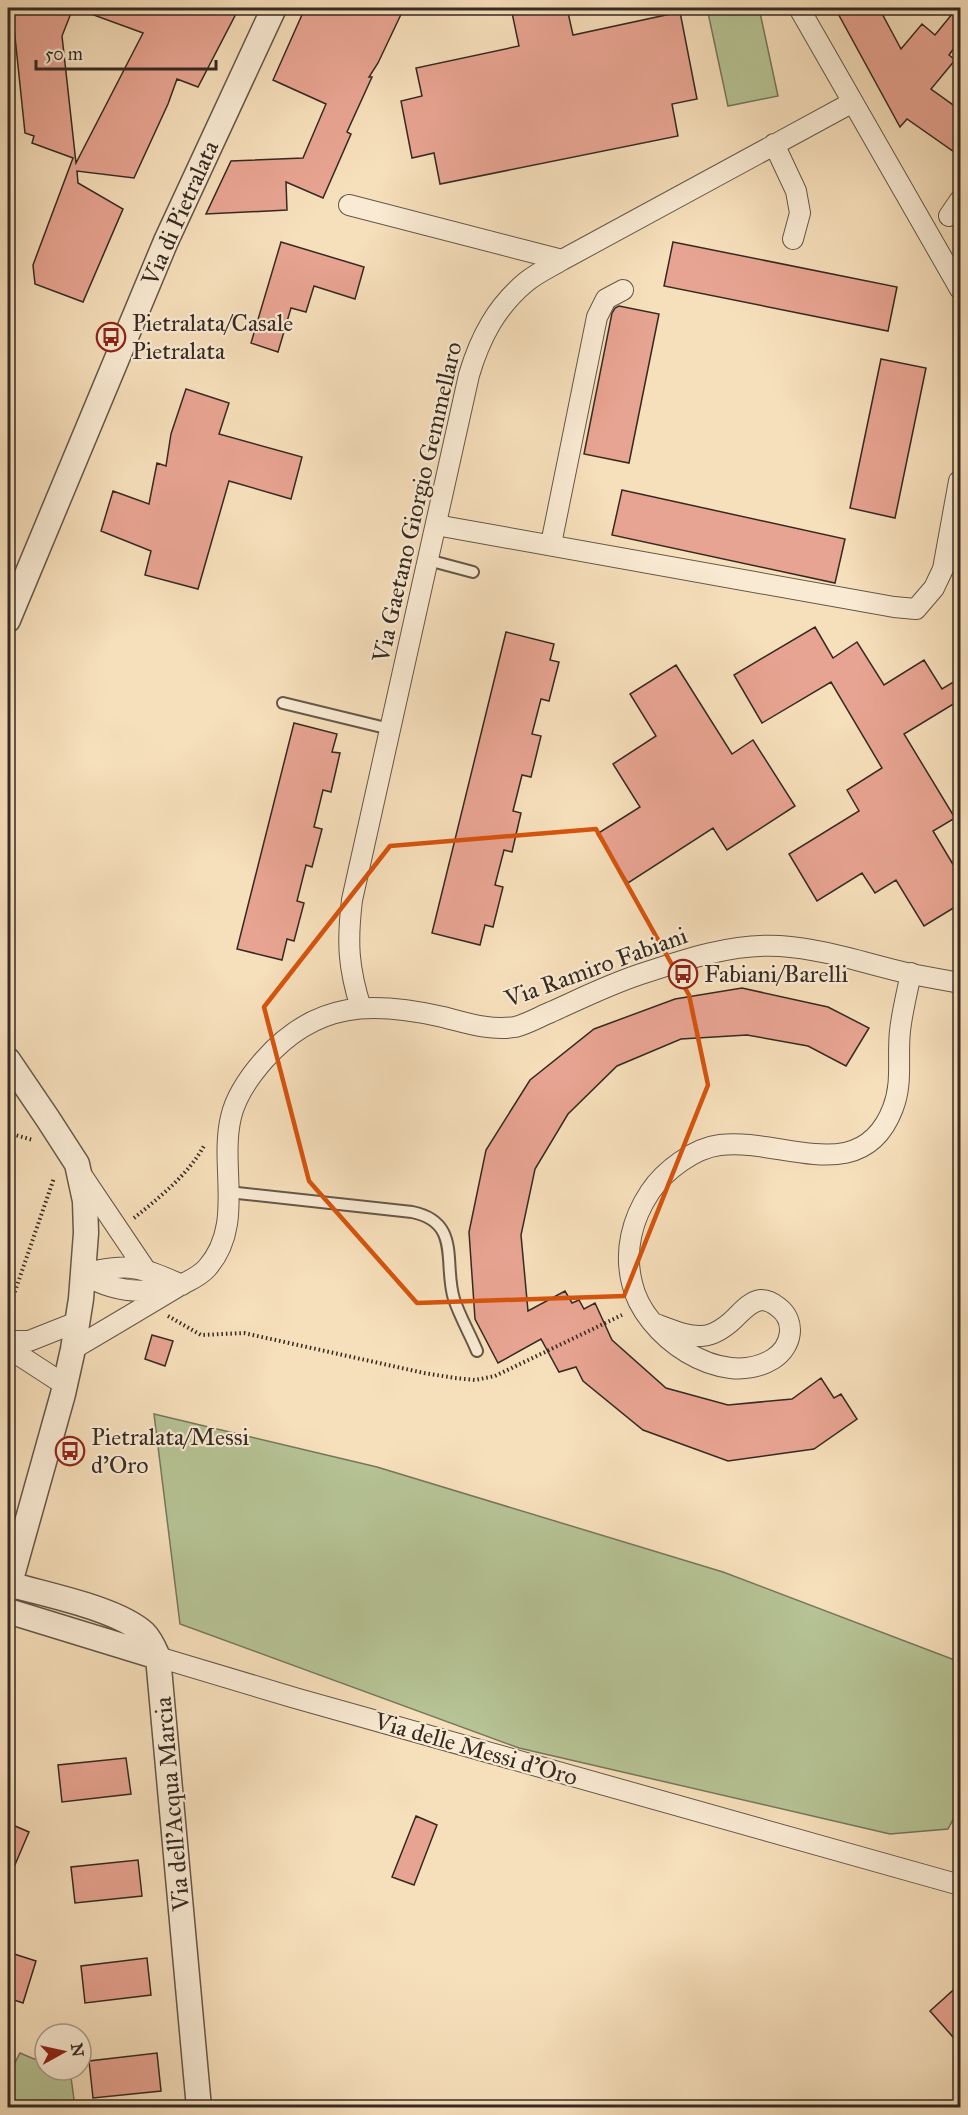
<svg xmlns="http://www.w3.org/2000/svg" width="968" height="2115" font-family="'IM FELL Great Primer',serif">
  <rect width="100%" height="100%" fill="#f6dfbb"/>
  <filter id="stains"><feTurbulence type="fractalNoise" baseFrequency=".00333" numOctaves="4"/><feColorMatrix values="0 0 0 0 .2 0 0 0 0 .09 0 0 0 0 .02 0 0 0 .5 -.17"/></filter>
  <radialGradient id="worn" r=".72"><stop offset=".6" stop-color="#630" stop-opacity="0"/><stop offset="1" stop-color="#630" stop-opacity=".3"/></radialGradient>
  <!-- green -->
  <path fill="#b6c395" stroke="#76765c" stroke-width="1.5" d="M 707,8 L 759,8 L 778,96 L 728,106 Z
    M 154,1414 L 377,1467 L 723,1572 L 960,1662 L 960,1806 L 948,1829 L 890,1834 L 519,1748 L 180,1624 Z
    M 20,2053 L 34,2059 L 45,2057 L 45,2070 L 70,2070 L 75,2107 L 8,2107 L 8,2076 Z"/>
  <!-- building -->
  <path fill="#e8a492" stroke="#352a22" stroke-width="1.5" d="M 12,8 L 73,8 L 62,36 L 76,163 L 143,33 L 80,10 L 80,8 L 239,8 L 198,87 L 177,79 L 168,104 L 134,178 L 77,171 L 78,183 L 123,209 L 83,302 L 35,284 L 33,265 L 73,158 L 32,143 L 34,136 L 25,133 Z
    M 305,8 L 404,8 L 378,63 L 369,77 L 372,77 L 347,132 L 351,134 L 323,198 L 286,182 L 287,210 L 206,214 L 231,161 L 303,158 L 326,104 L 273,80 Z
    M 511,8 L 567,8 L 573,35 L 680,12 L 697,99 L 672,104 L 678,136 L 440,184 L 434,153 L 412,158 L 401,101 L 422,96 L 416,68 L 519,46 Z
    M 835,8 L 879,8 L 901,49 L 922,24 L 935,35 L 957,8 L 960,8 L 960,40 L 949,55 L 955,60 L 931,89 L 960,110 L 960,156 L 907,119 L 900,127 Z
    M 281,242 L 364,267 L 355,299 L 314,286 L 306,312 L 291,308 L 278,352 L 251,343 Z
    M 673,242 L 897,287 L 888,331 L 664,286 Z
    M 619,306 L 659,314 L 629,463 L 584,454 L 612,313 L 615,308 Z
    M 881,359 L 926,368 L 895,518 L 850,508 Z
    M 186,389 L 229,403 L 219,434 L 302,457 L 291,499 L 229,481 L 198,589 L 145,575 L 151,551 L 101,531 L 113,491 L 149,504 L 157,463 L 166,466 L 171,434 Z
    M 622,490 L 845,539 L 835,583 L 612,535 Z
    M 815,627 L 833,658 L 857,642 L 884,685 L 924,660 L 942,689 L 960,678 L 960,700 L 904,734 L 955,818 L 933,831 L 960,876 L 960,904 L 924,926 L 896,880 L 875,893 L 862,873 L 817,901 L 789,854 L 859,811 L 847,790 L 882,768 L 831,682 L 762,723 L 734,675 Z
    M 506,632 L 554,644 L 550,660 L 559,662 L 549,701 L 541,699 L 532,734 L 541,736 L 531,777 L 522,775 L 513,811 L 521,813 L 512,852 L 504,850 L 495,885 L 503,887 L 493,927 L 485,925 L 480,945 L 432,933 Z
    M 676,665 L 732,754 L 753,740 L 795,806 L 727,850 L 713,828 L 628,883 L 597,834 L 640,807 L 613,764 L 656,736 L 630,694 Z
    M 294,723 L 337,734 L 332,752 L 340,753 L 331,792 L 323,790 L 314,827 L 322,829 L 312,867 L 306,865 L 297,901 L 304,903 L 294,941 L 287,939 L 282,960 L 237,949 Z
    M 742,988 L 828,1007 L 869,1028 L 846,1066 L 808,1046 L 747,1035 L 681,1039 L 617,1066 L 568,1114 L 535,1169 L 521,1235 L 528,1311 L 565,1291 L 572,1303 L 579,1300 L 584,1309 L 595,1303 L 612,1340 L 666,1388 L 728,1405 L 792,1399 L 821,1378 L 834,1398 L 841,1394 L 857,1419 L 814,1449 L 728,1461 L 643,1430 L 583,1381 L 576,1367 L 559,1372 L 541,1339 L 498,1363 L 475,1319 L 469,1232 L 486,1150 L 530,1080 L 594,1029 L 675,999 Z
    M 152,1335 L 173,1341 L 165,1366 L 145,1359 Z
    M 126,1758 L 131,1794 L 62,1802 L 58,1765 Z
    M 416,1816 L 437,1825 L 414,1885 L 392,1877 Z
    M 8,1823 L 29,1832 L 8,1881 Z
    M 138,1860 L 142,1896 L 75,1903 L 71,1867 Z
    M 8,1952 L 36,1961 L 23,2003 L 8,1998 Z
    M 147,1958 L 151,1995 L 85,2003 L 81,1966 Z
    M 960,1984 L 960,2045 L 930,2011 Z
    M 157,2053 L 161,2091 L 93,2098 L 89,2061 Z"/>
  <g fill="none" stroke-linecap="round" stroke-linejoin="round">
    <!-- service casing -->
    <g stroke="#655748" stroke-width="14">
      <path id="service" d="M 428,560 L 473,572
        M 283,703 L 390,729
        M 228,1192 L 412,1212 C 462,1222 443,1264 454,1299 C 460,1317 470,1334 477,1351"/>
    </g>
    <!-- minor casing -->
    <g stroke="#655748" stroke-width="22">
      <path id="minor" d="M 799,8 L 960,289
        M 774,144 L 796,191 L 800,213 L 793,239
        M 349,205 L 562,260
        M 949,216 L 960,200
        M 436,525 L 894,607 L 916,609 L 934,588 L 943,569 L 959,481
        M 551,544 L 597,317 L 606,299 L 623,290
        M 361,1008 C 348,967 347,942 352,900 L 469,375 C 480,338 496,307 526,282 C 537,273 550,267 562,260 L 853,102
        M 81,1174 L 145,1269
        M 83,1274 C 111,1291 139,1295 171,1287
        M 83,1274 C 128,1262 141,1267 182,1285
        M 653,1323 C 691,1337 708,1347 739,1314 C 745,1308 752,1301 761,1300 C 768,1300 773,1303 778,1307 C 797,1321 792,1347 773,1359 C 721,1391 643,1335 632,1283 C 624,1251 632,1219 650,1192 C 664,1171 694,1148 720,1145 C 780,1137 862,1190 893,1108 C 903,1082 897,1058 900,1031 C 902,1012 907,993 911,973
        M 8,1341 L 29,1341 L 77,1322
        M 8,1348 L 65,1385
        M 73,1349 C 109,1328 144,1307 179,1286 C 190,1280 199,1277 207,1268 C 245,1225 219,1167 231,1117 C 236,1095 250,1076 264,1060 C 316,1001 372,1001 443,1017 C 467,1023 490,1031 515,1027 C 527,1024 539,1017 551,1012 C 580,999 608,985 638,975 C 683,960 732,943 780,946 C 825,949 867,964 911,974 C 927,977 944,980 960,983
        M 158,1657 L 295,1698 L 960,1885"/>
    </g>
    <!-- tertiary casing -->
    <g stroke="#655748" stroke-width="27">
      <path id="tertiary" d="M 8,620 L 166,241 L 274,8
        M 8,1060 L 48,1119 L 77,1164 L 85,1201 L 86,1233 L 81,1299 L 73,1349 L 63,1394 L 8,1590
        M 9,1584 C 46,1595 116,1608 144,1633 C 151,1640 154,1648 158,1657 L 199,2108
        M 8,1611 L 158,1657"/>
    </g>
    <!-- path -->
    <path stroke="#352a22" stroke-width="4" stroke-dasharray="1.5 3" stroke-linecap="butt" d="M 8,1123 L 12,1109
      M 8,1133 L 33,1140
      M 134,1218 C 160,1197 189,1174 205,1144
      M 8,1303 L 12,1300 L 54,1178
      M 168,1316 L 201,1335 L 244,1333 L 424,1373 L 455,1378 L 475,1380 L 495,1376 L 622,1315"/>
    <!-- service -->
    <use href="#service" stroke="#f9ead3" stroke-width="10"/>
    <!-- minor -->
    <use href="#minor" stroke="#f9ead3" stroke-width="20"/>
    <!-- tertiary -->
    <use href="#tertiary" stroke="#f9ead3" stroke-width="24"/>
  </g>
  <!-- marked area -->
  <path fill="none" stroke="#d6540e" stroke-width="4.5" stroke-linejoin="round" d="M 596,829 L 689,995 L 708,1085 L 624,1296 L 417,1303 L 309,1181 L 264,1007 L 390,846 Z"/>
  <!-- icons -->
  <defs>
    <g id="bus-ring" transform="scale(1.5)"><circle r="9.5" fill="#f9ead3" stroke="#8f2418" stroke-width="1.5"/><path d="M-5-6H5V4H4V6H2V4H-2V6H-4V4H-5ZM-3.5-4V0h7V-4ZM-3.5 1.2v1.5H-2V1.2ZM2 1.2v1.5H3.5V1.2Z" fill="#8f2418"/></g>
  </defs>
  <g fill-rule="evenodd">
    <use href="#bus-ring" x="111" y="337"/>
    <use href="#bus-ring" x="683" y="974"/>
    <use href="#bus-ring" x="70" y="1451"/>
  </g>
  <g text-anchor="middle" stroke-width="4.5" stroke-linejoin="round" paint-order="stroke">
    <!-- street labels -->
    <g font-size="24" fill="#352a22" stroke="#f9ead3">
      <text transform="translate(180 213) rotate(-66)" y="8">Via di Pietralata</text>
      <text transform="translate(417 502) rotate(-77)" y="8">Via Gaetano Giorgio Gemmellaro</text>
      <text transform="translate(596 967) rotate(-20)" y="8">Via Ramiro Fabiani</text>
      <text transform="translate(476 1749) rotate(16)" y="8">Via delle Messi d'Oro</text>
      <text transform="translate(172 1804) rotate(-95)" y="8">Via dell'Acqua Marcia</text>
    </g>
    <!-- poi labels -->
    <g font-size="24" fill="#352a22" stroke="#f9ead3" text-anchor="start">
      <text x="132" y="331">Pietralata/Casale<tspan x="132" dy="28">Pietralata</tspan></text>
      <text x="704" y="982">Fabiani/Barelli</text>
      <text x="91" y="1445">Pietralata/Messi<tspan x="91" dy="28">d'Oro</tspan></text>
    </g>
  </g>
  <!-- margin -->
  <rect width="968" height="2115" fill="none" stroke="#f6dfbb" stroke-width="30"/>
  <rect x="9" y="9" width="950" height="2097" fill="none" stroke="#352a22" stroke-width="3"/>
  <rect x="15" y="15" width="938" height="2085" fill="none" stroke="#352a22" stroke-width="1.5"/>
  <!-- north arrow -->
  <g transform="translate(63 2052) rotate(82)"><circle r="28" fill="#f9ead3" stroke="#ab9d8c" stroke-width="1.5"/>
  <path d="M0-4.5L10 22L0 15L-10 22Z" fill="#8f2418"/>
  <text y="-9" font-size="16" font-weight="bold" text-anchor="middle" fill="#352a22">N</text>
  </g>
  <!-- scale -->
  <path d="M36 60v9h180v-9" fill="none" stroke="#352a22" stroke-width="3"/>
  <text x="45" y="60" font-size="18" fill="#352a22" stroke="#f9ead3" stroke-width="4.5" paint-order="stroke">50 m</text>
  <rect width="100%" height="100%" filter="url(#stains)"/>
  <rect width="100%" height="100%" fill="url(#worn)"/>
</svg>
